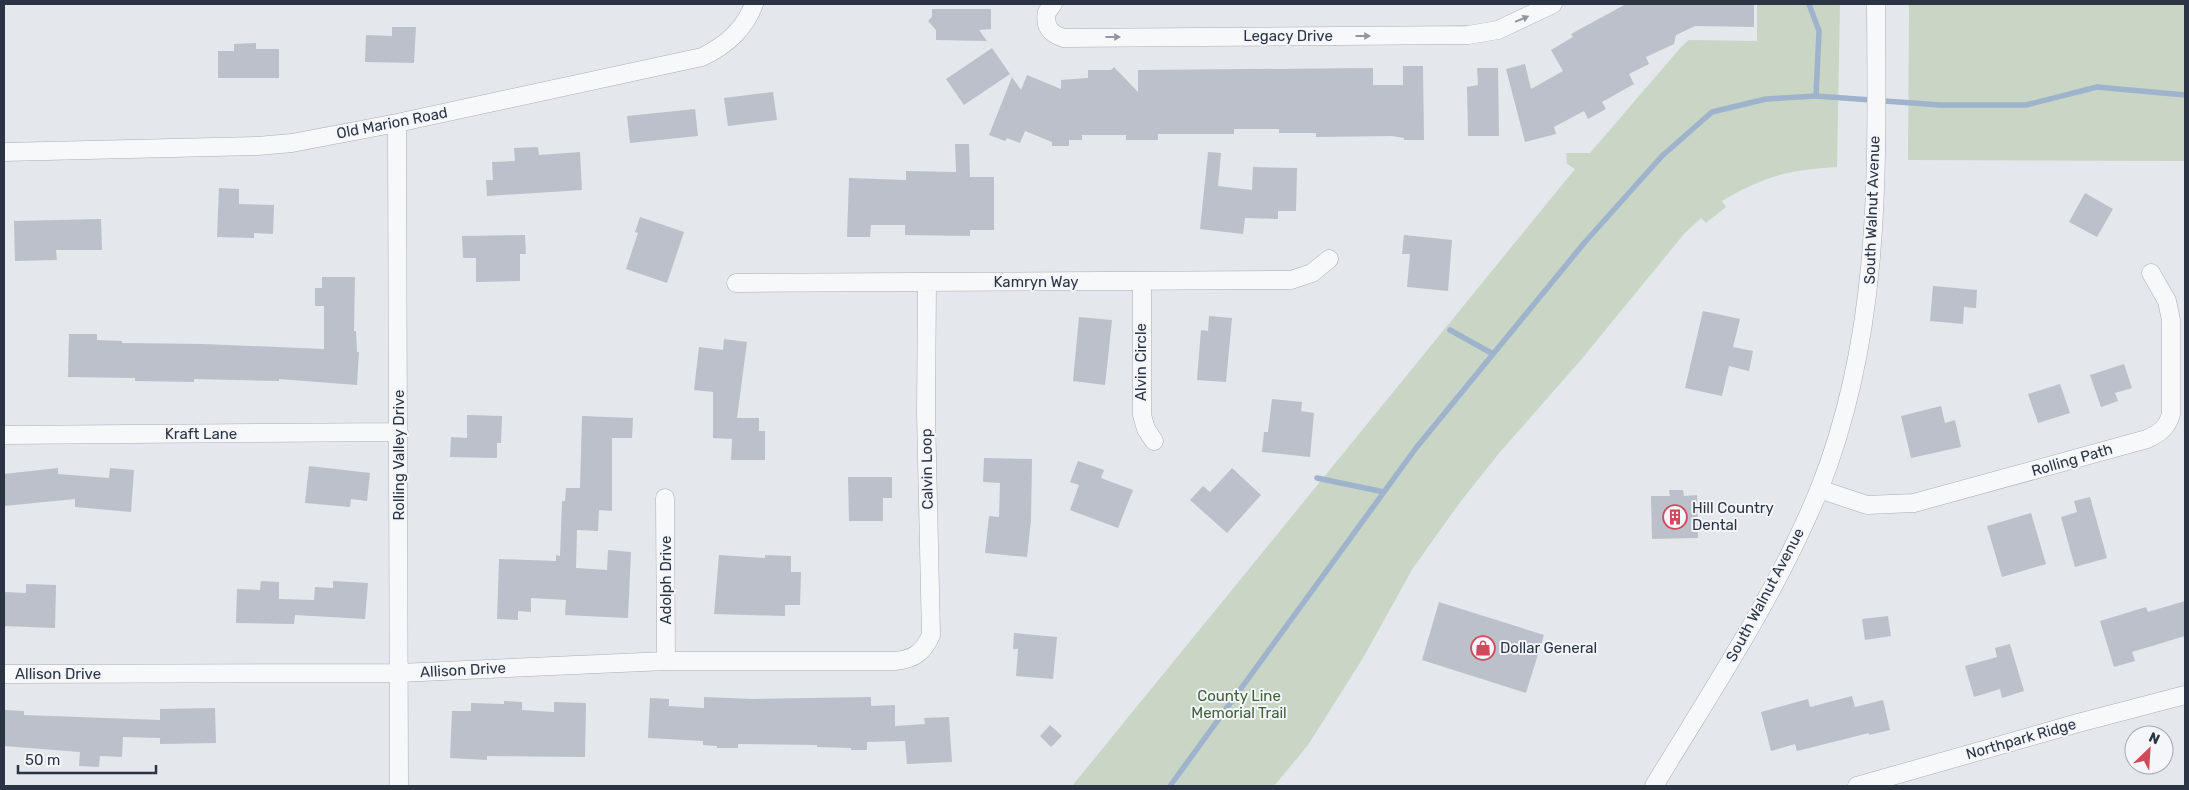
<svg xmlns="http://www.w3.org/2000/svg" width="2189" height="790" font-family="Rubik,sans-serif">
  <rect width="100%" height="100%" fill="#e4e7ec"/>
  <!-- green -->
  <path fill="#c9d6c5" d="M 1757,4 L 1840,4 L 1837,167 C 1789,170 1764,176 1722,201 L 1726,207 L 1706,223 L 1701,218 L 1684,234 L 1580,361 L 1500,452 L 1461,501 L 1413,568 L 1363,658 L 1308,745 L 1274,786 L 1072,786 L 1575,169 L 1567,164 L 1566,153 L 1590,153 L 1681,47 L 1689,40 L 1757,41 Z
    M 1909,4 L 2185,4 L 2185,161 L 1908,160 Z"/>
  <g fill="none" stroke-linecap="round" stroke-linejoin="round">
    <!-- stream -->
    <path stroke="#9fb4cc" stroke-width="5.5" d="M 1809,4 L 1819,31 L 1816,96
      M 1450,330 L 1493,354
      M 1317,478 L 1384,492
      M 1170,786 L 1416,448 L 1585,242 L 1662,156 L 1712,112 L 1766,99 L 1816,96 L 1940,105 L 2026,105 L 2097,87 L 2185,95"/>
  </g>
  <!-- building -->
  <path fill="#bbc0ca" d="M 1626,4 L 1754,4 L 1754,27 L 1695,26 L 1676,35 L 1674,44 L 1646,57 L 1649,64 L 1629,74 L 1634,84 L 1602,102 L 1606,109 L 1588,119 L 1584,111 L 1554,127 L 1556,134 L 1525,142 L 1506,69 L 1525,64 L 1531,89 L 1563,71 L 1551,50 L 1573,37 L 1571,34 Z
    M 932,9 L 991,9 L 991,29 L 979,30 L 987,41 L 936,40 L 936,30 L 928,21 L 932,17 Z
    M 392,27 L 416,27 L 414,63 L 365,62 L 366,35 L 392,36 Z
    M 256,43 L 256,49 L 279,49 L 279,78 L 218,78 L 218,51 L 234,51 L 234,44 Z
    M 992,48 L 1010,74 L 964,105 L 946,79 Z
    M 1403,66 L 1423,66 L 1424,140 L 1404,140 L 1404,138 L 1392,136 L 1316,137 L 1316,133 L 1279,133 L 1279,129 L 1234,129 L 1234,134 L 1158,134 L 1158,140 L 1126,140 L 1126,135 L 1082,135 L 1082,140 L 1069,140 L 1069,146 L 1052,146 L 1052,142 L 1025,131 L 1020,143 L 1007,138 L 1005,141 L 989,135 L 1012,77 L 1021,90 L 1027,75 L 1061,89 L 1061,80 L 1088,78 L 1088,70 L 1111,70 L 1114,67 L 1138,92 L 1138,70 L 1373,68 L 1373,85 L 1403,85 Z
    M 1477,68 L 1498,68 L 1499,136 L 1468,136 L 1467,87 L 1478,85 Z
    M 773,92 L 777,120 L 728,126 L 724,98 Z
    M 695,109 L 698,136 L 630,143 L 627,116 Z
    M 955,144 L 969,144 L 970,177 L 994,177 L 994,230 L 970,230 L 970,236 L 905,235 L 905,225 L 871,225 L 870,237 L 847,237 L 849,178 L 906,180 L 906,171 L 956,172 Z
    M 538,147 L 539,155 L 580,152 L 582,190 L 487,196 L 486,180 L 493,180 L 492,162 L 515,161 L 514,148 Z
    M 1208,152 L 1221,153 L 1218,186 L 1252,190 L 1253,167 L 1297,168 L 1296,211 L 1278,211 L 1278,219 L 1245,218 L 1243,234 L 1200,229 Z
    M 219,188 L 239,189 L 239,204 L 274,205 L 273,234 L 254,233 L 254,238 L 217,237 Z
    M 2085,193 L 2113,209 L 2097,237 L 2069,222 Z
    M 640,217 L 684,232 L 667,283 L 626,269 L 638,233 L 635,232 Z
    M 101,219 L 102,250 L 56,250 L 57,260 L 15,261 L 14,221 Z
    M 525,235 L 526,254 L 520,254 L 520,281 L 476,282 L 476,258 L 463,258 L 462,236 Z
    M 1404,235 L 1452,240 L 1448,291 L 1407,287 L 1410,254 L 1402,254 Z
    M 322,277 L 355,277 L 354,331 L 356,331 L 357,352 L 359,352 L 357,385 L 279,379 L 279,381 L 194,379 L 194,382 L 135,381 L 135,378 L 68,377 L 69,334 L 97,334 L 97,340 L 122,341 L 122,343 L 203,344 L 324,349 L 324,306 L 315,306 L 315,288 L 322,288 Z
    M 1933,286 L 1977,290 L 1976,308 L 1964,307 L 1963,324 L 1930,321 Z
    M 1703,311 L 1740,319 L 1733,347 L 1753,351 L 1749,371 L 1729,366 L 1722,396 L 1685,388 Z
    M 1209,316 L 1232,318 L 1226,382 L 1197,380 L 1201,330 L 1208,331 Z
    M 1079,317 L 1112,320 L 1105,385 L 1073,381 Z
    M 724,339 L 747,342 L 737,418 L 759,418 L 759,431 L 765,431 L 765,460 L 731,460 L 732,439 L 713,438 L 713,392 L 694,390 L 699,347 L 723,350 Z
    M 2124,364 L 2132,388 L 2115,393 L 2118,401 L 2101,407 L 2090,375 Z
    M 2060,384 L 2070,413 L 2038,423 L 2028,394 Z
    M 1272,399 L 1302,402 L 1301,411 L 1314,413 L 1310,457 L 1262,452 L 1264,432 L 1268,432 Z
    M 1941,406 L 1945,423 L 1955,420 L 1961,447 L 1911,458 L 1901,416 Z
    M 467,415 L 502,416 L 501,443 L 497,443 L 497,458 L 450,457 L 451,437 L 467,438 Z
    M 582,416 L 633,418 L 632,438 L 612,438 L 612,511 L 599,510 L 598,531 L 577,530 L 576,568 L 607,570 L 608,550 L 631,552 L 628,618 L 565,615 L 566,600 L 531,598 L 531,612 L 518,611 L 518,620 L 497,619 L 499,559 L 556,561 L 556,555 L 560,556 L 562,501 L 565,501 L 566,488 L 580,488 Z
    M 984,458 L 1032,459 L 1031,520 L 1027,557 L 985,553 L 989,516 L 999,517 L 1000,483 L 983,482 Z
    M 1078,461 L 1104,470 L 1101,478 L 1133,490 L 1118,528 L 1070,510 L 1079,485 L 1070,482 Z
    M 309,466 L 370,473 L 367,501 L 351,499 L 350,507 L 305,503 Z
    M 58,468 L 58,474 L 109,478 L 110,468 L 134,470 L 131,512 L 75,507 L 75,499 L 4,506 L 4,474 Z
    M 1232,468 L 1261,495 L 1227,533 L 1190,500 L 1203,486 L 1210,492 Z
    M 848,477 L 892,477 L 892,498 L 883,498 L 883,521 L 849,521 Z
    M 1669,490 L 1683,490 L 1684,496 L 1697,495 L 1698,538 L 1652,539 L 1651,496 L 1670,496 Z
    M 2090,497 L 2107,558 L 2075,567 L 2061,517 L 2077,512 L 2074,501 Z
    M 2031,513 L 2046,564 L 2002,577 L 1987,526 Z
    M 719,555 L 765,558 L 765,555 L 791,556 L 791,572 L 801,572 L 800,605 L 785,605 L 785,616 L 714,614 Z
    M 261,581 L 279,582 L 279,599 L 314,600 L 315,587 L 333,588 L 333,581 L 368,583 L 365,619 L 295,615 L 294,624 L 236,623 L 237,589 L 260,590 Z
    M 26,584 L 56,585 L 55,628 L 4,626 L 4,592 L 26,593 Z
    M 2185,601 L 2185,636 L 2132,652 L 2135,661 L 2114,667 L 2100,621 L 2146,607 L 2148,612 Z
    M 1439,602 L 1544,635 L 1526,693 L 1422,660 Z
    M 1888,616 L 1891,636 L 1865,640 L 1862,619 Z
    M 1014,633 L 1057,637 L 1053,679 L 1016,676 L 1018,649 L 1013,649 Z
    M 2010,644 L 2024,691 L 2002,698 L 2000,689 L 1974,697 L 1965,666 L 1997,657 L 1995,648 Z
    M 1852,696 L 1855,707 L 1883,700 L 1890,730 L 1869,735 L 1869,733 L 1797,751 L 1795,744 L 1771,751 L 1761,712 L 1808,699 L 1810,707 Z
    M 704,697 L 753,699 L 871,697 L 871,706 L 895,705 L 895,726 L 925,724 L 924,718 L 949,717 L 952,762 L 907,764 L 905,741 L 867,742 L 867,750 L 851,750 L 851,748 L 817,747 L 817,745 L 738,744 L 738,748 L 717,748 L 717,746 L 703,745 L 703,741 L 648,738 L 650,698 L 669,699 L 669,706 L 704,708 Z
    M 504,701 L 522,702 L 522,710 L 554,712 L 554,702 L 586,703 L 585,757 L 487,756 L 487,760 L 450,758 L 452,711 L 471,711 L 471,703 L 504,704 Z
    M 215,708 L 216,743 L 160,744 L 160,738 L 123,737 L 122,757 L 100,756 L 99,767 L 79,766 L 80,752 L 4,746 L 4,710 L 24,711 L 24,715 L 160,720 L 160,709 Z
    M 1050,725 L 1062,736 L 1051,747 L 1040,736 Z"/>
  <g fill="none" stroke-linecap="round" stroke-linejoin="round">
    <!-- minor casing -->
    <g stroke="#a9aeb7" stroke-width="19">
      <path id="minor" d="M 1053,4 L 1047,12 C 1044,26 1050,34 1064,38 L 1468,35 L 1498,30 L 1553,4
        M 397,123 L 399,786
        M 4,152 L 258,146 L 292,143 L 397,123 L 702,57 C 725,46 745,29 754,4
        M 1142,281 L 1142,415 L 1146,429 L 1154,441
        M 736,283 L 1291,280 L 1312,273 L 1329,259
        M 4,435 L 399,432
        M 1819,489 L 1867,505 L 1914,503 L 2147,439 C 2160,433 2167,428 2171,414 L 2171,320 L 2167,301 L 2151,273
        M 665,498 L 666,661
        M 4,674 L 399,673 L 666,661 L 895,661 C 914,659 923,653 931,635 L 926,414 L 927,282
        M 1654,786 C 1712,690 1776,595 1819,490 C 1882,332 1877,171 1876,4
        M 1857,786 L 2078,723 L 2185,695"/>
    </g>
    <!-- minor -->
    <use href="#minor" stroke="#f7f8fa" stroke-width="18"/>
  </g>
  <!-- one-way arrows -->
  <defs><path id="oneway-solid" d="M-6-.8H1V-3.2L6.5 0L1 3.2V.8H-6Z" transform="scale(1.25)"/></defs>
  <g fill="#9196a0">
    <use href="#oneway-solid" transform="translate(1522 19) rotate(-23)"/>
    <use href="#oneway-solid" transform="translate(1363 36)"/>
    <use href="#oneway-solid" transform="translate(1113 37)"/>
  </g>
  <!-- icons -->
  <defs>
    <g id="building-ring" transform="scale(1.25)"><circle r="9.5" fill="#f4f6f9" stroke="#d1495b" stroke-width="1.5"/><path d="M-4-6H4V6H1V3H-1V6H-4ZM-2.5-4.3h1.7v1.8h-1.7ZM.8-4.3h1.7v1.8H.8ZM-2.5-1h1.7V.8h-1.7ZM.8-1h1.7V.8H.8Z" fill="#d1495b"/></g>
    <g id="shop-ring" transform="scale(1.25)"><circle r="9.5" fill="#f4f6f9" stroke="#d1495b" stroke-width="1.5"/><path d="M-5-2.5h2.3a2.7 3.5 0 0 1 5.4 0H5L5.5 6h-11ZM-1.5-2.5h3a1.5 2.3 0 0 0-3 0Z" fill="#d1495b"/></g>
  </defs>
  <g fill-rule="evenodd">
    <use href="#building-ring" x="1675" y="517"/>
    <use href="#shop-ring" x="1483" y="648"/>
  </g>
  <g text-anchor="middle" stroke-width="4" stroke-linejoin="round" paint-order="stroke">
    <!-- street labels -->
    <g font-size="15" fill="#2b3445" stroke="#f4f6f9">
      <text x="1288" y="41">Legacy Drive</text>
      <text transform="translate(392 123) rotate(-11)" y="5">Old Marion Road</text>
      <text transform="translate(1872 210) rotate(-88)" y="5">South Walnut Avenue</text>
      <text x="1036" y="287">Kamryn Way</text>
      <text transform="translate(1141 362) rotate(-90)" y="5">Alvin Circle</text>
      <text x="201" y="439">Kraft Lane</text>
      <text transform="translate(399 455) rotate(-90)" y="5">Rolling Valley Drive</text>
      <text transform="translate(2072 460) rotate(-16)" y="5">Rolling Path</text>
      <text transform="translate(927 469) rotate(-91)" y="5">Calvin Loop</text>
      <text transform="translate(666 580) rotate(-90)" y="5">Adolph Drive</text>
      <text transform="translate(1765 595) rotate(-62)" y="5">South Walnut Avenue</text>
      <text transform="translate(463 670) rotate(-3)" y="5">Allison Drive</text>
      <text x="58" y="679">Allison Drive</text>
      <text transform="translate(2021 739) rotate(-16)" y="5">Northpark Ridge</text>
    </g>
    <!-- poi labels -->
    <g font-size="15" fill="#2b3445" stroke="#f4f6f9" text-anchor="start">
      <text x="1692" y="513">Hill Country<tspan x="1692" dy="17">Dental</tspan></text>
      <text x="1500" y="653">Dollar General</text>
    </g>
    <!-- park labels -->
    <g font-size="15" fill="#3f6138" stroke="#f4f6f9">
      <text x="1239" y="701">County Line<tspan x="1239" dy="17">Memorial Trail</tspan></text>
    </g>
  </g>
  <!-- border -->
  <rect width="2189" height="790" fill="none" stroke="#2b3445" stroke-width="10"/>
  <!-- north arrow -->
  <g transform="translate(2149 750) rotate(25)"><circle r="24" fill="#f4f6f9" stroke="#a4a8b1"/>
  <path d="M0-4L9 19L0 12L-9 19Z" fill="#d1495b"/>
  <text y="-8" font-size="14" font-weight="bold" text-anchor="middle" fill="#2b3445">N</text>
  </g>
  <!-- scale -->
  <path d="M18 765v8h138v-8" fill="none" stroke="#2b3445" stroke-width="2.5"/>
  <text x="25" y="765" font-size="15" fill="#2b3445" stroke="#f4f6f9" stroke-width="4" paint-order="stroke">50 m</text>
</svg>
